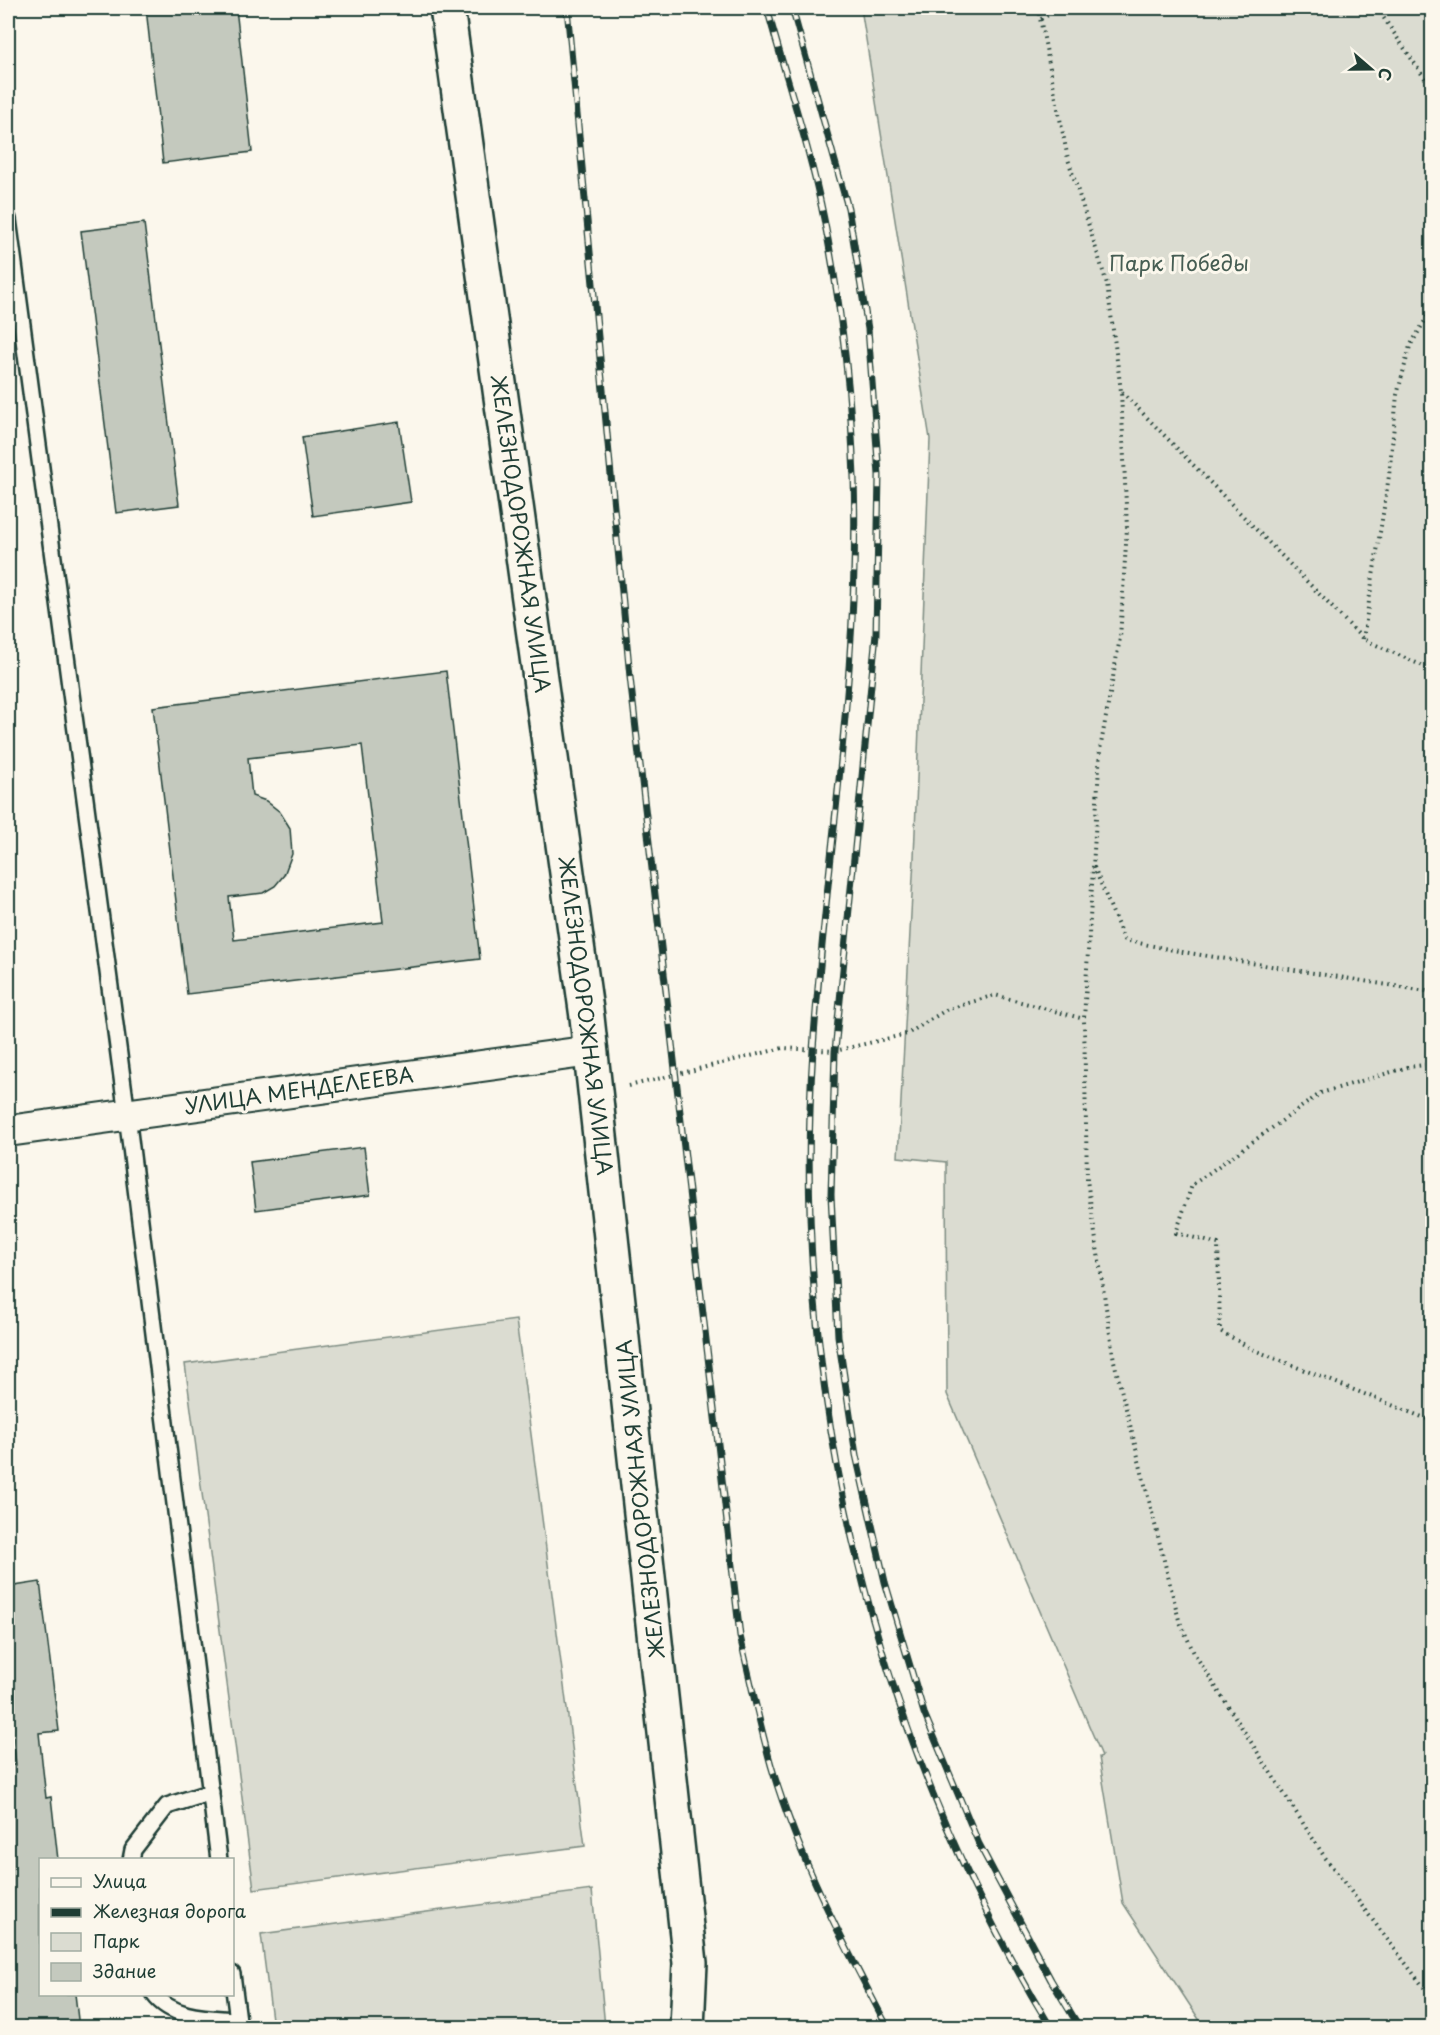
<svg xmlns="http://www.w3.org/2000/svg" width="1440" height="2035" font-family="'Playpen Sans',sans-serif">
  <rect width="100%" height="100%" fill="#fbf7ec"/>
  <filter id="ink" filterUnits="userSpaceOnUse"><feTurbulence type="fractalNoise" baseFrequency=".0167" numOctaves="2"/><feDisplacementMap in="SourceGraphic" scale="12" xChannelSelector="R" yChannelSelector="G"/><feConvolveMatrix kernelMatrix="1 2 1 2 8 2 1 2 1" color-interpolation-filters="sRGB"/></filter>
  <g filter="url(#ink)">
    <!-- green -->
    <path fill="#dbdcd1" stroke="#7d8c82" stroke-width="1.5" d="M 861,8 L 1432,8 L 1432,2027 L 1204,2027 L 1123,1903 L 1099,1757 L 1102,1756 L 947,1394 L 946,1162 L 898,1157 L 914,858 L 930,439 Z
      M 516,1320 L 585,1846 L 254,1889 L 185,1364 Z
      M 592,1890 L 605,2027 L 273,2027 L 261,1934 Z"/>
    <!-- building -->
    <path fill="#c4c9be" stroke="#1f3d34" stroke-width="1.5" fill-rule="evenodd" d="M 146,8 L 236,8 L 252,152 L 163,163 Z
      M 144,223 L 179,505 L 116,513 L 81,231 Z
      M 399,422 L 411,502 L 313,516 L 302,437 Z
      M 446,671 L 480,959 L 187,994 L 153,707 ZM 362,745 L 383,922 L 234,940 L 229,897 L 263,893 L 275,886 L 284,875 L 292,854 L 290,828 L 280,812 L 266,801 L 252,796 L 248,758 Z
      M 364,1147 L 370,1195 L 256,1210 L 250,1162 Z
      M 40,1582 L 59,1731 L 39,1733 L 46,1798 L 51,1797 L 58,1860 L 40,1860 L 40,1994 L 75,1994 L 79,2028 L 12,2028 L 8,1991 L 8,1765 L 16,1765 L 13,1737 L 8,1738 L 8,1587 Z"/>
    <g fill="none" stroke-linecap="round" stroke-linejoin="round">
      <!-- lane casing -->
      <g stroke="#1f3d34" stroke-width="20">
        <path id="lane" d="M 8,219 L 127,1115 L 219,1860
          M 131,1860 L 133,1850 L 167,1806 L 211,1792
          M 232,1974 L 239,2028
          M 154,1994 C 172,2019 210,2018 238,2020"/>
      </g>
      <!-- street casing -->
      <g stroke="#1f3d34" stroke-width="34">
        <path id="street" d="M 8,1131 L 591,1051"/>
      </g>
      <!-- secondary casing -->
      <g stroke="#1f3d34" stroke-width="38">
        <path id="secondary" d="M 447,8 L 587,1017 L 690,1963 L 687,2028"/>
      </g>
      <!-- path -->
      <path stroke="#1f3d34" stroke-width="4" stroke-dasharray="1.5 4.5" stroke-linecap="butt" d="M 1038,8 L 1068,159 L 1107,284 L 1121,391 L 1127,528 L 1120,638 L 1100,750 L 1084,1019 L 1087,1180 L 1114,1361 L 1179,1620 L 1194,1653 L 1324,1856 L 1432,1998
        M 1377,8 L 1432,89
        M 1041,19 L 1061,8
        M 1122,392 L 1363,639 L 1432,670
        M 1363,639 L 1389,476 L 1397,395 L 1410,346 L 1432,309
        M 1094,867 L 1124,940 L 1183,952 L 1432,992
        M 1432,1064 L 1408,1067 L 1321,1093 L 1192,1185 L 1176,1233 L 1218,1244 L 1220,1331 L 1254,1350 L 1432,1421
        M 629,1086 L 783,1048 L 835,1051 L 907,1034 L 946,1010 L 995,995 L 1084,1019"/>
      <!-- lane -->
      <use href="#lane" stroke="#fbf7ec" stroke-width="15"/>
      <!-- street -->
      <use href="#street" stroke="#fbf7ec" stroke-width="30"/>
      <!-- secondary -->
      <use href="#secondary" stroke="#fbf7ec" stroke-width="33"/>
      <!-- rail casing -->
      <g stroke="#1f3d34" stroke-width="7">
        <path id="rail" d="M 567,8 L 630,677 L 740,1636 C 750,1679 759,1722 771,1765 C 798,1857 843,1943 888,2028
          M 767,8 C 786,78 810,148 824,219 C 841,304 851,391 854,478 C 860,670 826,859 813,1050 C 790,1390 873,1736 1051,2028
          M 792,8 L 848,208 L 868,329 L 879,475 L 876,634 L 835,1051 L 831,1195 L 838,1336 L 856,1455 L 885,1582 L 924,1713 L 979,1844 L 1051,1980 L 1080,2028"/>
      </g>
      <!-- rail -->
      <use href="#rail" stroke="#fbf7ec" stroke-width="4.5" stroke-dasharray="14" stroke-linecap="butt"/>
    </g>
  </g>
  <g text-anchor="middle" stroke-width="6" stroke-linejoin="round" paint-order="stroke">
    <!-- park labels -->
    <g font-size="21" fill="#455d53" stroke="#fbf7ec">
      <text x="1179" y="271">Парк Победы</text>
    </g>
    <!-- street labels -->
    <g font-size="21" fill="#1f3d34" stroke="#fbf7ec">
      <text transform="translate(520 534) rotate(82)" y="7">ЖЕЛЕЗНОДОРОЖНАЯ УЛИЦА</text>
      <text transform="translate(585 1016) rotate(83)" y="7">ЖЕЛЕЗНОДОРОЖНАЯ УЛИЦА</text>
      <text transform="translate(299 1091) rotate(-8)" y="7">УЛИЦА МЕНДЕЛЕЕВА</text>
      <text transform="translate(641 1499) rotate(-96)" y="7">ЖЕЛЕЗНОДОРОЖНАЯ УЛИЦА</text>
    </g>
  </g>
  <!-- margin -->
  <rect width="1440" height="2035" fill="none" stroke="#fbf7ec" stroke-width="30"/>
  <rect x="15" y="15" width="1410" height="2005" fill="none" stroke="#1f3d34" stroke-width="2" filter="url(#ink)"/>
  <!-- legend -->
  <rect x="39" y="1858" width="195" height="138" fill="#fbf7ec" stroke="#a3ada2" stroke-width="1.5"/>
  <rect x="51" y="1878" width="30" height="9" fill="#fbf7ec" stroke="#a3ada2" stroke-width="1.5"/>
  <text x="93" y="1888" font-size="18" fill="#1f3d34">Улица</text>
  <rect x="51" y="1908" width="30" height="9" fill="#1f3d34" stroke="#a3ada2" stroke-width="1.5"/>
  <text x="93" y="1918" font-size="18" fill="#1f3d34">Железная дорога</text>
  <rect x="51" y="1933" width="30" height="18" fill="#dbdcd1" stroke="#a3ada2" stroke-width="1.5"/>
  <text x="93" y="1948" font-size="18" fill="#1f3d34">Парк</text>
  <rect x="51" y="1963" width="30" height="18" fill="#c4c9be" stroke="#a3ada2" stroke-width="1.5"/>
  <text x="93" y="1978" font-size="18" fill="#1f3d34">Здание</text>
  <!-- north arrow -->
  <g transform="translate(1371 69) rotate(110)" stroke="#fbf7ec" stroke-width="4.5" paint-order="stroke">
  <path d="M0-4.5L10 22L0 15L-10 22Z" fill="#1f3d34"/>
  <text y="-9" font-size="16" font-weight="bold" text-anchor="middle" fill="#1f3d34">С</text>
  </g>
</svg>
